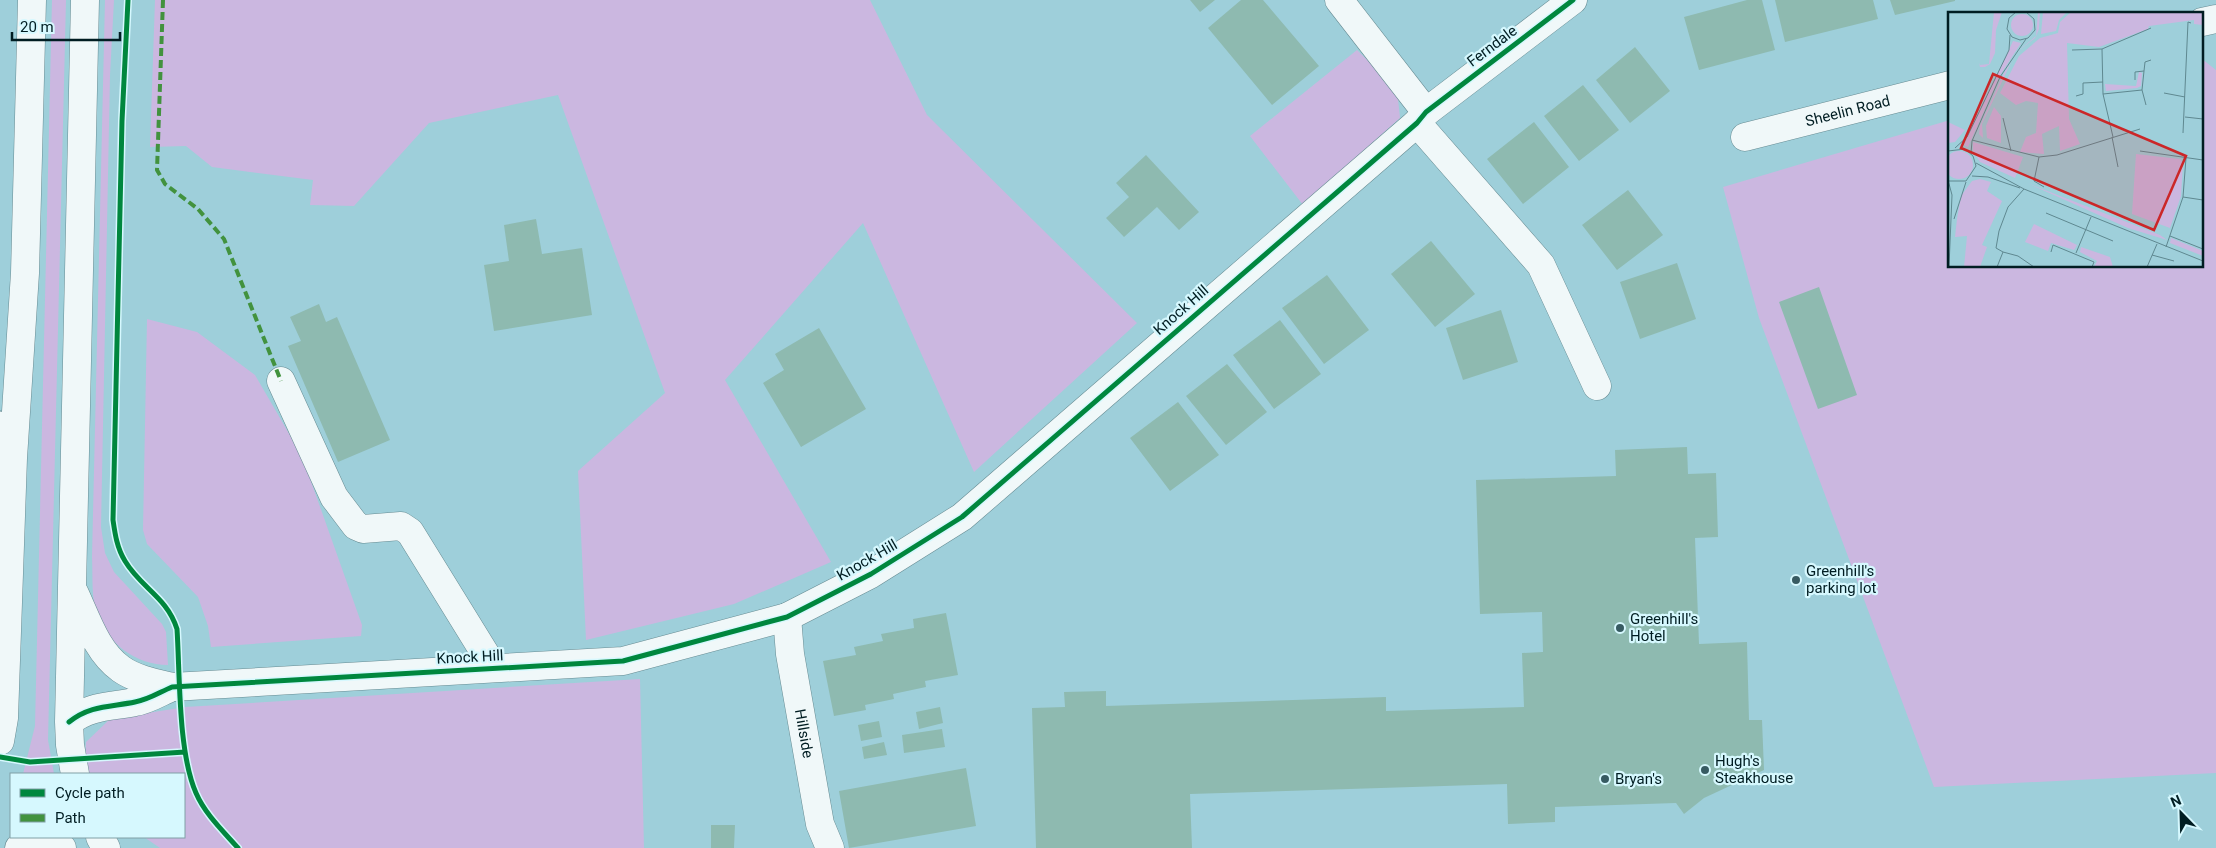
<svg xmlns="http://www.w3.org/2000/svg" width="2216" height="848" font-family="Roboto,sans-serif">
  <rect width="100%" height="100%" fill="#9ecfda"/>
  <!-- green -->
  <path fill="#cbb7e0" d="M 52,0 L 66,0 L 48,740 L 54,774 L 23,774 L 35,726 Z
    M 105,0 L 114,0 L 110,75 L 101,527 L 105,553 L 114,572 L 162,624 L 166,632 L 168,665 C 136,665 109,644 97,615 C 91,598 93,575 92,557 Z
    M 155,0 L 870,0 L 927,115 L 1137,323 L 974,472 L 863,223 L 725,380 L 831,562 L 734,604 L 586,640 L 578,471 L 665,393 L 558,95 L 429,123 L 354,206 L 310,205 L 313,180 L 212,167 L 186,146 L 150,147 Z
    M 1357,50 L 1397,89 L 1400,118 L 1303,205 L 1250,136 Z
    M 2202,59 L 2216,70 L 2216,773 L 1934,787 L 1759,318 L 1723,187 L 1950,120 L 1950,266 L 2202,266 Z
    M 147,319 L 197,332 L 255,375 L 302,456 L 362,625 L 361,636 L 211,647 L 208,626 L 198,597 L 147,544 L 143,530 Z
    M 640,679 L 644,848 L 160,848 L 144,837 L 184,837 L 184,774 L 84,774 L 86,742 L 110,719 L 185,707 Z"/>
  <!-- building -->
  <path fill="#8ebab0" d="M 1190,0 L 1215,0 L 1200,12 Z
    M 1241,0 L 1263,0 L 1319,66 L 1272,105 L 1208,28 Z
    M 1747,0 L 1762,0 L 1775,50 L 1699,70 L 1684,17 Z
    M 1775,0 L 1873,0 L 1878,19 L 1785,42 Z
    M 1890,0 L 1955,0 L 1955,1 L 1895,15 Z
    M 1635,47 L 1670,91 L 1630,123 L 1596,80 Z
    M 1583,85 L 1619,130 L 1579,161 L 1544,116 Z
    M 1534,122 L 1569,167 L 1523,204 L 1487,159 Z
    M 1146,155 L 1199,212 L 1179,230 L 1157,207 L 1124,237 L 1106,218 L 1129,197 L 1116,183 Z
    M 1628,190 L 1663,235 L 1617,270 L 1582,225 Z
    M 536,219 L 542,254 L 582,248 L 592,315 L 494,331 L 484,265 L 509,261 L 504,225 Z
    M 1431,241 L 1475,294 L 1435,327 L 1391,274 Z
    M 1677,263 L 1696,319 L 1640,339 L 1620,282 Z
    M 1327,275 L 1369,330 L 1324,364 L 1282,308 Z
    M 1819,287 L 1857,395 L 1818,409 L 1779,302 Z
    M 319,304 L 326,322 L 337,317 L 390,440 L 338,462 L 288,346 L 301,341 L 290,317 Z
    M 1501,310 L 1518,362 L 1463,380 L 1446,328 Z
    M 1280,320 L 1321,374 L 1274,409 L 1233,355 Z
    M 819,328 L 866,409 L 801,447 L 763,383 L 784,370 L 775,354 Z
    M 1227,364 L 1267,412 L 1226,445 L 1186,396 Z
    M 1178,402 L 1219,455 L 1170,491 L 1130,438 Z
    M 1687,447 L 1688,474 L 1716,473 L 1718,537 L 1695,538 L 1699,644 L 1747,642 L 1749,720 L 1762,720 L 1764,770 L 1704,798 L 1684,814 L 1676,803 L 1555,807 L 1555,822 L 1508,824 L 1507,784 L 1190,794 L 1192,848 L 1036,848 L 1032,708 L 1065,707 L 1064,692 L 1106,691 L 1106,706 L 1386,697 L 1386,711 L 1524,707 L 1522,653 L 1543,652 L 1542,612 L 1480,614 L 1476,480 L 1616,476 L 1615,450 Z
    M 946,613 L 958,675 L 925,681 L 926,687 L 893,694 L 894,699 L 865,705 L 866,710 L 834,716 L 823,661 L 856,655 L 854,647 L 883,641 L 881,634 L 914,628 L 913,619 Z
    M 940,707 L 943,723 L 919,729 L 916,712 Z
    M 879,721 L 882,737 L 861,741 L 858,725 Z
    M 942,729 L 945,747 L 904,753 L 902,735 Z
    M 884,742 L 887,755 L 864,759 L 862,747 Z
    M 966,768 L 976,826 L 849,848 L 839,791 Z
    M 711,825 L 735,825 L 734,848 L 711,848 Z"/>
  <g fill="none" stroke-linecap="round" stroke-linejoin="round">
    <!-- lane casing -->
    <g stroke="#668b92" stroke-width="17">
      <path id="lane" d="M 0,419 L 8,443"/>
    </g>
    <!-- street casing -->
    <g stroke="#668b92" stroke-width="29">
      <g id="street">
        <path d="M 1339,0 L 1426,112"/>
        <path d="M 2202,22 L 2216,19"/>
        <path d="M 1417,123 L 1541,265 L 1597,386"/>
        <path id="s1" d="M 1745,137 L 1950,85"/>
        <path d="M 281,381 L 334,497 L 356,526 L 363,529 L 401,526 L 410,532 L 494,668"/>
        <path id="s2" d="M 787,617 L 790,654 L 820,824 L 830,848"/>
        <path d="M 172,687 L 623,661 L 787,617 L 871,574 L 962,517 L 1417,123 L 1426,112 L 1573,0"/>
      </g>
    </g>
    <!-- secondary casing -->
    <g stroke="#668b92" stroke-width="29">
      <path id="secondary" d="M 75,594 C 87,620 97,652 121,669 C 135,679 155,683 172,687
        M 69,722 C 90,705 111,707 135,702 C 148,700 160,692 172,687
        M 0,741 L 4,718 L 13,458 L 25,273 L 32,0
        M 75,774 L 70,745 L 69,722 L 85,0
        M 100,837 L 106,848
        M 19,848 L 39,846 L 62,848"/>
    </g>
    <!-- lane -->
    <use href="#lane" stroke="#f0f8f9" stroke-width="15"/>
    <!-- street -->
    <use href="#street" stroke="#f0f8f9" stroke-width="28"/>
    <!-- secondary -->
    <use href="#secondary" stroke="#f0f8f9" stroke-width="28"/>
    <!-- quiet -->
    <path stroke="#42923e" stroke-width="4" stroke-dasharray="8 4" stroke-linecap="butt" d="M 163,0 L 157,170 L 165,184 L 198,209 L 224,239 L 281,381"/>
    <!-- cycleway casing -->
    <g stroke="#d6f8fe" stroke-width="8">
      <path id="cycleway" d="M 128,0 L 122,121 L 113,520 C 115,534 117,548 125,561 C 141,588 167,597 177,629 C 180,675 178,752 196,793 C 205,814 223,831 238,848
        M 69,722 C 90,705 111,707 135,702 C 148,700 160,692 172,687 L 623,661 L 787,617 L 871,574 L 962,517 L 1417,123 L 1426,112 L 1573,0
        M 0,757 L 30,762 L 185,752"/>
    </g>
    <!-- cycleway -->
    <use href="#cycleway" stroke="#00873e" stroke-width="5"/>
  </g>
  <!-- markers -->
  <g fill="#375b62" stroke="#d6f8fe" stroke-width="2">
    <circle cx="1796" cy="580" r="5"/>
    <circle cx="1620" cy="628" r="5"/>
    <circle cx="1705" cy="770" r="5"/>
    <circle cx="1605" cy="779" r="5"/>
  </g>
  <g text-anchor="middle" stroke-width="4.5" stroke-linejoin="round" paint-order="stroke">
    <!-- street labels -->
    <g font-size="15" fill="#001d22" stroke="#d6f8fe">
      <text transform="translate(1492 46) rotate(-37)" y="5">Ferndale</text>
      <text dy="5" stroke="none"><textPath href="#s1" startOffset="106">Sheelin Road</textPath></text>
      <text transform="translate(1181 310) rotate(-41)" y="5">Knock Hill</text>
      <text transform="translate(867 560) rotate(-30)" y="5">Knock Hill</text>
      <text transform="translate(470 657) rotate(-3)" y="5">Knock Hill</text>
      <text dy="5" stroke="none"><textPath href="#s2" startOffset="118">Hillside</textPath></text>
    </g>
    <!-- poi labels -->
    <g font-size="15" fill="#001d22" stroke="#d6f8fe" text-anchor="start">
      <text x="1806" y="576">Greenhill's<tspan x="1806" dy="17">parking lot</tspan></text>
      <text x="1630" y="624">Greenhill's<tspan x="1630" dy="17">Hotel</tspan></text>
      <text x="1715" y="766">Hugh's<tspan x="1715" dy="17">Steakhouse</tspan></text>
      <text x="1615" y="784">Bryan's</text>
    </g>
  </g>
  <!-- overview -->
  <g transform="translate(1948 12)">
    <rect width="255" height="255" fill="#9ecfda"/>
    <path d="M 46,0 L 54,0 L 48,18 L 47,41 L 42,52 L 37,55 L 32,55 L 31,51 L 32,53 L 41,52 ZM 90,0 L 92,0 L 91,17 L 89,22 L 87,26 L 69,40 L 64,48 L 34,112 L 35,126 L 31,122 L 32,114 L 56,61 L 69,40 L 88,24 ZM 95,0 L 119,0 L 111,8 L 108,19 L 93,22 ZM 123,0 L 255,0 L 255,13 L 246,12 L 246,8 L 201,14 L 200,17 L 151,35 L 119,31 L 121,107 L 132,132 L 112,139 L 111,114 L 94,122 L 96,142 L 72,140 L 78,125 L 88,121 L 90,91 L 78,89 L 68,93 L 52,81 L 71,44 L 92,26 L 110,21 L 112,10 ZM63 13a11 11 0 1 1 22 0a11 11 0 1 1-22 0ZM 65,29 L 73,31 L 51,65 L 20,135 L 16,133 ZM 191,60 L 194,61 L 193,74 L 189,76 L 158,79 L 157,72 L 188,74 ZM 46,95 L 53,104 L 53,131 L 39,126 L 38,114 ZM 0,110 L 17,118 L 7,130 L 0,131 ZM 25,130 L 75,145 L 67,166 L 32,150 L 25,139 ZM-3 153a14 14 0 1 1 28 0a14 14 0 1 1-28 0ZM 188,142 L 232,147 L 235,151 L 233,184 L 222,216 L 184,202 ZM 32,167 L 43,170 L 39,179 L 54,189 L 34,233 L 39,235 L 32,255 L 16,255 L 19,224 L 7,225 L 9,207 L 13,184 L 24,169 ZM 79,171 L 212,223 L 219,228 L 180,216 ZM 86,212 L 129,233 L 126,238 L 103,231 L 100,239 L 77,230 ZM 223,226 L 255,239 L 255,244 L 222,231 ZM 133,235 L 162,245 L 165,255 L 146,255 L 149,249 L 132,240 Z" fill="#cbb7e0"/>
    <path fill="none" stroke="#5f8890" stroke-width="1" d="M 68,0 L 61,6 L 59,17 L 64,25 L 72,28 L 80,26 L 87,18 L 86,7 L 78,0M 124,38 L 154,37M 196,59 L 197,50 L 203,48M 194,78 L 198,93M 216,81 L 237,85M 155,82 L 194,78 L 196,59 L 187,60 L 187,68M 128,84 L 135,82 L 135,71 L 155,70M 237,105 L 255,107M 55,106 L 63,139M 235,121 L 240,10 L 243,11M 164,125 L 170,155M 165,125 L 155,82 L 154,37 L 203,16M 24,128 L 91,145 L 109,143 L 192,117M 7,136 L 19,125 L 61,38 L 62,23M 0,139 L 17,137 L 25,144 L 28,154 L 18,169 L 1,169M 192,139 L 255,148M 23,141 L 24,129 L 52,65 L 78,27M 91,145 L 86,169 L 96,175M 28,151 L 76,177 L 255,249M 24,164 L 40,165 L 72,176M 0,168 L 4,183 L 1,255M 235,185 L 255,188M 98,201 L 165,229M 6,207 L 18,170M 222,224 L 255,237M 218,235 L 235,185 L 238,146M 55,240 L 48,236 L 51,219 L 60,195 L 76,177M 103,240 L 105,233 L 146,250 L 144,255M 128,241 L 143,205M 204,243 L 226,249M 49,255 L 55,240 L 70,244 L 86,255M 199,255 L 209,232"/>
    <path fill="#cb2728" fill-opacity="0.15" stroke="#cb2728" stroke-width="2.5" d="M 45,62 L 238,144 L 206,218 L 13,136 Z"/>
    <rect width="255" height="255" fill="none" stroke="#001d22" stroke-width="2.5"/>
  </g>
  <!-- legend -->
  <rect x="10" y="773" width="175" height="65" fill="#d6f8fe" stroke="#80a0a6"/>
  <rect x="20" y="789" width="25" height="8" fill="#00873e" stroke="#80a0a6"/>
  <text x="55" y="798" font-size="15" fill="#001d22">Cycle path</text>
  <rect x="20" y="814" width="25" height="8" fill="#42923e" stroke="#80a0a6"/>
  <text x="55" y="823" font-size="15" fill="#001d22">Path</text>
  <!-- north arrow -->
  <g transform="translate(2181 813) rotate(337)" stroke="#d6f8fe" stroke-width="4" paint-order="stroke">
  <path d="M0-4L9 19L0 12L-9 19Z" fill="#001d22"/>
  <text y="-8" font-size="14" font-weight="bold" text-anchor="middle" fill="#001d22">N</text>
  </g>
  <!-- scale -->
  <path d="M12 32v8h108v-8" fill="none" stroke="#001d22" stroke-width="2.5"/>
  <text x="20" y="32" font-size="15" fill="#001d22" stroke="#d6f8fe" stroke-width="4" paint-order="stroke">20 m</text>
</svg>
